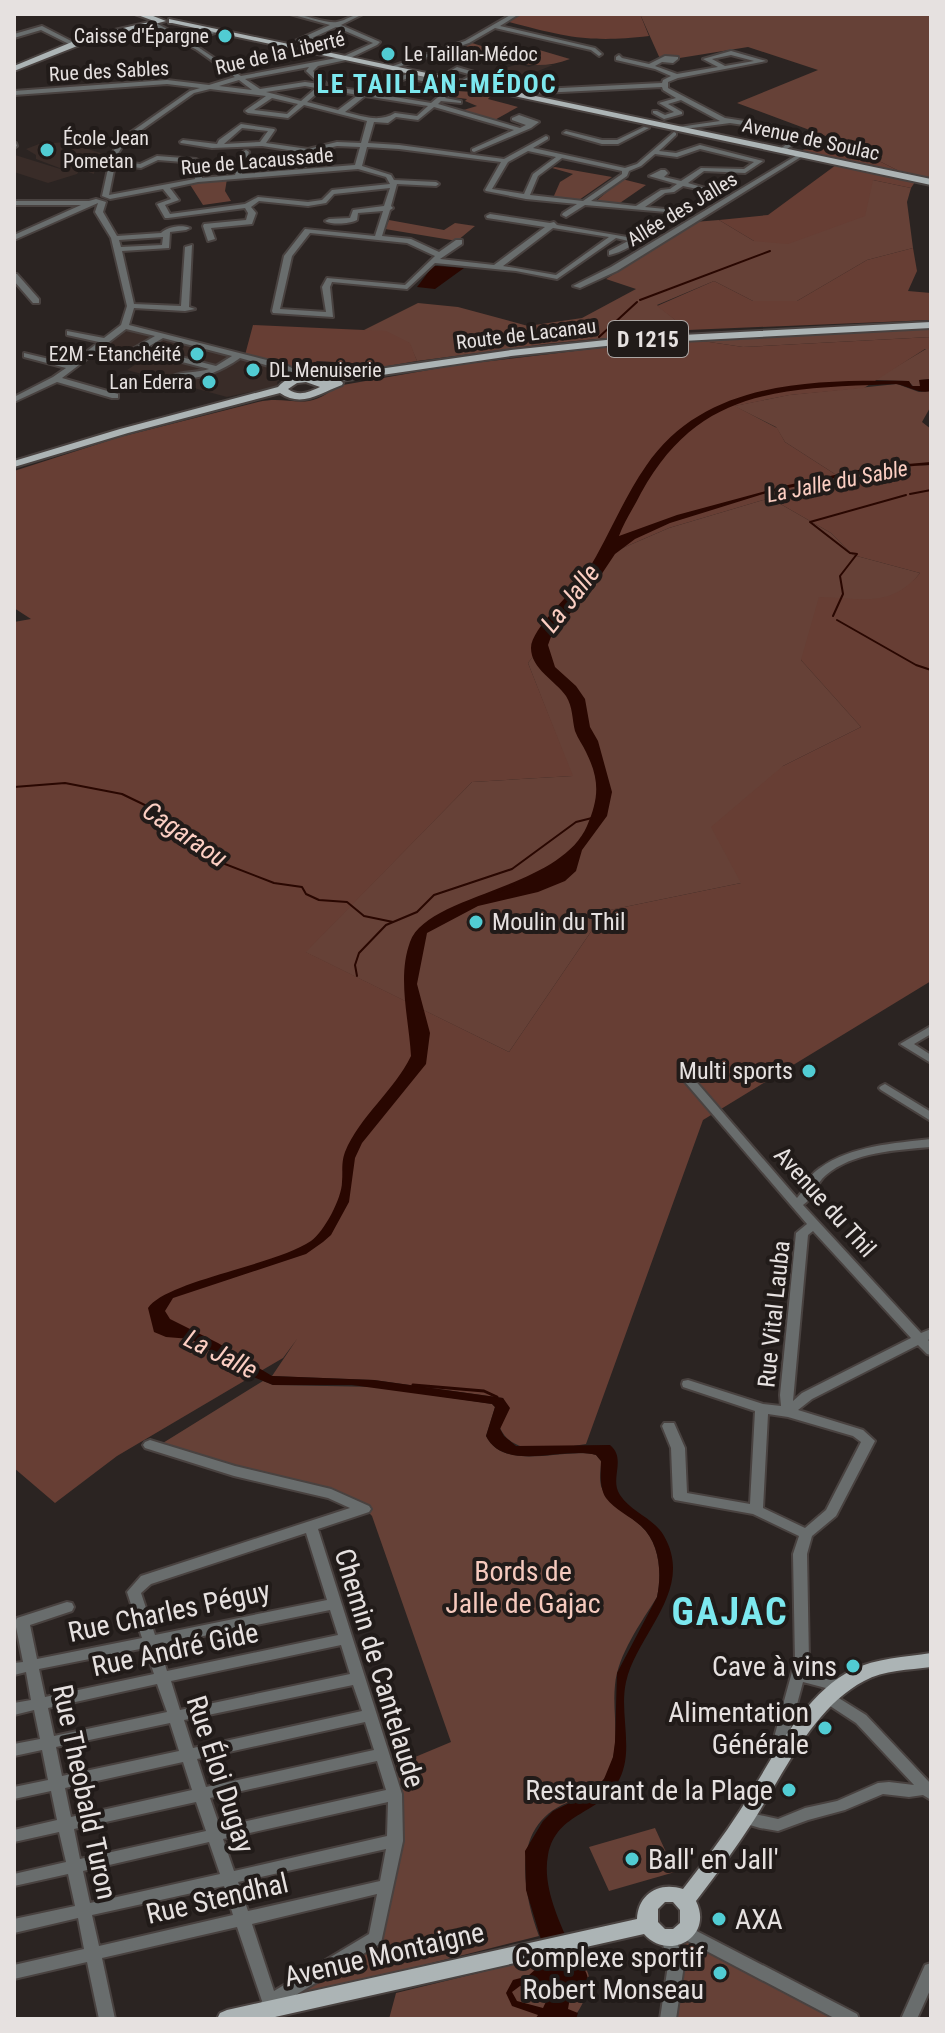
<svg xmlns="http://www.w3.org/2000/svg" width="945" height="2033" font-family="'Roboto Condensed',sans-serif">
  <rect width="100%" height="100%" fill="#2b2422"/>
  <!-- built -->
  <path fill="#392c28" d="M 541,63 L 553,65 L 523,77 L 549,89 L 528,91 L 481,76 L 518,64 L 529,67 Z
    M 66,142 L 110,156 L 96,160 L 94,174 L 80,169 L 77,174 L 48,183 L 14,172 L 15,155 L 70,172 L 36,159 L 36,155 L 26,149 L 39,144 Z
    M 129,326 L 208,347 L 282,362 L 302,371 L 285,375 L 277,382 L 278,386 L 227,397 L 127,370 L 136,364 L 95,353 Z"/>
  <!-- green -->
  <path fill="#664137" d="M 640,14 L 931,14 L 931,180 L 907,175 L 839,141 L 737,103 L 818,70 L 748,47 L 661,61 Z
    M 469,42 L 516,57 L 536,49 L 570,59 C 531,74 500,58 461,45 Z
    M 453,90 C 470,94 480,89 494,92 L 488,99 L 518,107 L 491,122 L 460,111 L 477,106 L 465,101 L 467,99 L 452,97 L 455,94 L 450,93 Z
    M 555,167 L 612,177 L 579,200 L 553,198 L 560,182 L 573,174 L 552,168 Z
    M 227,179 L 225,191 L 231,201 L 203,205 L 189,183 Z
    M 622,179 L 646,185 L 617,205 L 595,202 Z
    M 873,180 L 911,188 L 907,202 L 913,248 L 867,260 L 797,301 L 753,301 L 714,281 L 657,305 L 688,330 L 545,344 L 417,361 L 409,343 L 360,332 L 418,303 L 458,307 L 528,326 L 582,318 L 636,289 L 606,279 L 694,222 L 719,220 L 754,241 Z
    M 389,220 L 444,230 L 455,223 L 475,226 L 457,241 L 385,229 Z
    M 931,329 L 931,337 L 743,347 L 696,340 Z
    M 926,349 L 931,349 L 931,379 L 920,380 L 921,386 L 913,386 L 908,381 L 874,380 Z
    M 897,384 L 919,392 L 931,391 L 931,406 L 922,422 L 931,429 L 931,465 L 881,468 L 841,478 L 785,442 L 776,427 L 734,406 L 789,395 Z
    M 770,498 L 831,533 L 853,555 L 920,573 L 911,584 L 801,660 L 861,727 L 783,766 L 741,883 L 605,911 L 509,1052 L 305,952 L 472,782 L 572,776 L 528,663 L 611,553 L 669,528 Z
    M 263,1381 L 273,1385 L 379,1387 L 492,1404 L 495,1407 L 486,1436 C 505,1473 564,1447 596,1455 L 601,1461 C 601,1468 599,1478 601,1486 C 608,1505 627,1513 641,1526 C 660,1543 662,1574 657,1597 C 641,1623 618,1654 615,1685 C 612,1713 621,1742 609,1770 C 600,1791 581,1796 562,1805 C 511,1830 523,1893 539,1936 L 289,1999 L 381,1936 L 404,1817 L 396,1765 L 451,1742 L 372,1516 L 356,1499 L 158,1446 Z
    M 655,1828 L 675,1872 L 609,1891 L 589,1847 Z
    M 677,1935 L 851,2019 L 668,2019 Z
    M 572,1950 C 576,1957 582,1964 587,1971 C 594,1983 581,2011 572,2019 L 389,2019 L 396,1993 Z"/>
  <!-- forest -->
  <path fill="#673e34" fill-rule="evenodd" d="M 521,14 L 640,14 L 649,36 C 589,43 566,37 509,22 Z
    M 839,141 L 907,175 L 798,151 Z
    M 836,165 L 915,182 L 911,188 L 873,180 L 865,216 L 788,244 L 754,241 L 719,220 L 768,215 Z
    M 913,248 L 917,271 L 908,291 L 931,293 L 931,320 L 688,330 L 657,306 L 714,281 L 753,301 L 797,301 L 867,260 Z
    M 253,325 L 386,331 L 410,343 L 417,361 L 376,368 L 369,364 L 317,361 L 302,371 L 282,362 L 245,355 Z
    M 931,337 L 931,349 L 925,349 L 864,388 L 790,395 L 735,406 L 777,428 L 785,442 L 841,478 L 881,468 L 931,465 L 931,981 L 703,1120 L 586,1444 C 560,1448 514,1459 500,1428 L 508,1410 L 503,1398 L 374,1380 L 272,1376 L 297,1339 L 283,1358 L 117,1456 L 55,1503 L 14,1468 L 14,622 L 31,619 L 14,608 L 14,471 L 120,437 L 258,402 C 291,394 305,414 337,386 L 457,365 L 600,348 L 696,340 L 743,347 ZM 770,498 L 831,533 L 853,555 L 920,573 C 890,609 861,598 819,597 L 801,660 L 861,727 L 783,766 L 711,827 L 741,883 L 605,911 L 509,1052 L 306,952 L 472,782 L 573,776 L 528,663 L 611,553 L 669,528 Z"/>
  <!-- water -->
  <path fill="#290701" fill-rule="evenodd" d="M 433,266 L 437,266 L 464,268 L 435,289 L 417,287 Z
    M 931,379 L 931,391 C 918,394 909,386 896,384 C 888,384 879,385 871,385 C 769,389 695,395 641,493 C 634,507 624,522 619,536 L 677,515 L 788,485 L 872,467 L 931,462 L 929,465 L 882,468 L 770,492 L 670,523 L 635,539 L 615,554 L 593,587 L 552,634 L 548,645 L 555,667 L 576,686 L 585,699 L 590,727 L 598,741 L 612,792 L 607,816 L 582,850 L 576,871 L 565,881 L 538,892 L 478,906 L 427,933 L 417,984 L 430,1033 L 426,1064 L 362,1143 L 355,1158 L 349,1202 L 331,1235 L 323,1242 L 306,1254 L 173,1298 L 165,1311 L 170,1319 L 218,1343 L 272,1376 L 374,1380 L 503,1398 L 510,1408 L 500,1429 L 504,1436 L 516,1446 L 610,1445 C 627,1459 609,1479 620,1495 C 632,1513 654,1518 664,1536 C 695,1590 637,1633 626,1682 C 619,1713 634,1749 620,1778 C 601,1816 557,1810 548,1855 C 542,1886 559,1921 571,1948 C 578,1962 590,1971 588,1985 L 572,1986 L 568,2009 L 578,2013 L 576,2019 L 535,2019 L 538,2015 L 512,2006 L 506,1993 L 513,1980 L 528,1976 L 547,1959 L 526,1890 L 525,1851 L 543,1821 L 553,1811 L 592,1792 L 604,1779 L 613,1757 L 615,1742 L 617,1673 L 657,1597 C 662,1574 660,1543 641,1526 C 630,1516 615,1510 606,1498 C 599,1487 601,1473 601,1461 L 596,1455 C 563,1446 505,1473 486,1436 L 495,1407 L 492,1404 L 352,1385 L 273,1385 L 251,1376 L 191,1339 L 166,1337 L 154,1332 L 148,1308 C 166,1281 276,1265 311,1241 C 324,1232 342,1198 342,1182 C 343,1171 341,1163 345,1152 C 360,1116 394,1091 411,1056 C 409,1019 397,978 410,942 C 427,894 559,890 587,826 C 599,798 600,780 586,752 C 583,745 578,739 575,731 C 572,719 573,707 566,696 C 556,681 531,669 531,648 C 531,628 575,591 587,572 C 608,538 623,499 646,466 C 705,379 814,380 909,381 L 912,386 L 920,386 L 919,380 ZM 520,1986 L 553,1987 L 543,2008 L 517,2001 L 512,1992 Z"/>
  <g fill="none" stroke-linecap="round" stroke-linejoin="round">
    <!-- stream-far1 -->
    <path stroke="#290701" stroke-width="2" d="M 640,300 L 770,251
      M 599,337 L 637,302
      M 910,494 L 931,490
      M 833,616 L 843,594 L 840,576 L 857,554 L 850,553 L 810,522 L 906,495
      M 837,620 L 916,665 L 931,670
      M 14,787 L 65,783 L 122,794 L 151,808 L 170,831 L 208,853 L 212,859 L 274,883 L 302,887 L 306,894 L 319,900 L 347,902 L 364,916 L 393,922
      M 498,892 L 514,885
      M 357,976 L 355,965 L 359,953 L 386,925 L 417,912 L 434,895 L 512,869 L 576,822 L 592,818"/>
    <!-- stream -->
    <path stroke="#290701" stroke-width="3" d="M 413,1385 L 484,1391 L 497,1397"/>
    <!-- minor casing -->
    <g stroke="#494240" stroke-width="4">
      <path id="minor" d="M 290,14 C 304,14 327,24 337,22 C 347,20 353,14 363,14 L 341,25 L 380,42 L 377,45 L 346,60 L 318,66 L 313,71 L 326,83 L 326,86 L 363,91 L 415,71 L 418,73 L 414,75 L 455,84 L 472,75 L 458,71 L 448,76 L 443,75 L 457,67 L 481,74 L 453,90 L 445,98 L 461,101 L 461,103 L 441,101 L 438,104 L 520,128 L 526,125 L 512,120 L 512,118 L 519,115 L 539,122 L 531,128 L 474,152 L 472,151 L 472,149 L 514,130 L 434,107 L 418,120 L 396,117 L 388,123 L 374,122 L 368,143 L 399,145 L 504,159 L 546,136 L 548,137 L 548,139 L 533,148 L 625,168 L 637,164 L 674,132 L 676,133 L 676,135 L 659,151 L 676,153 L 700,145 L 763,161 L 745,173 L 704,171 L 688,183 L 712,190 L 712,192 L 683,186 L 674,192 L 665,193 L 645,207 L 675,210 L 678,208 L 678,206 L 682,206 L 686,209 L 678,213 L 585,205 L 566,217 L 562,215 L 563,213 L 577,204 L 526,199 L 486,191 L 485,190 L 501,162 L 399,149 L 367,147 L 362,166 L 391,175 L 394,180 L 436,182 L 439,184 L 436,186 L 397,184 L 391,206 L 393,208 L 390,210 L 382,236 L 411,239 L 439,252 L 456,240 L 462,240 L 462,244 L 440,259 L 494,265 L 545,227 L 487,218 L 486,216 L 490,214 L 550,223 L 554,222 L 557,225 L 633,238 L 651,224 L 658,226 C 645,237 626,252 609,255 L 609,251 L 628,241 L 616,238 L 557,279 L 516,271 L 435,263 L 407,289 L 332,282 L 330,287 L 333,317 L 273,313 L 272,311 L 284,256 L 305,229 L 375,236 L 383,211 L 358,213 L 357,220 C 350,224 332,225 325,221 L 329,219 L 350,218 L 353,210 L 384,206 L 390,188 L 334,194 L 326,203 L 308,206 L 259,201 L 251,207 L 256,213 L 252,224 L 211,228 L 215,239 L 208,241 L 203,226 L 204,224 L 246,220 L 248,213 L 245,208 L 168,218 L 165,218 L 157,204 L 171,199 L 163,189 L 110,199 L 102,196 L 111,155 L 121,139 L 190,91 L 200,88 L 167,84 L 14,95 L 14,91 L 167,80 L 209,85 L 235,77 L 197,50 L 150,24 L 150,22 L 152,21 L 184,38 L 218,30 L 218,32 L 189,41 L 241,76 L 342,57 L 373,43 L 336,27 L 312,38 L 317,39 L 314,41 L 336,47 L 336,49 L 307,43 L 307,41 L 312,38 L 290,47 L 286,47 L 286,45 L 330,25 ZM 309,67 L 306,71 L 320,84 L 305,82 L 260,89 L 245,79 ZM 408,78 L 450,87 L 431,103 L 370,93 ZM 239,80 L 252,90 L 219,86 ZM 305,86 L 316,88 L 301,101 L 266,92 ZM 210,89 L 266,96 L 246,110 L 245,111 L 248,113 L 288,118 L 304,105 L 367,121 L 361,143 L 337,142 L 308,149 L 266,143 L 275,130 L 274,129 L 241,124 L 219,140 L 217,144 L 183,140 L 180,142 L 181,143 L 212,148 L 262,146 L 308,153 L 337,146 L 360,147 L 355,165 L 242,174 L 249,152 L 246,150 L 243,152 L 235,175 L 202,178 L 202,162 L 196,159 L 157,156 L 140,164 L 116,161 L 117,155 L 126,141 L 194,93 ZM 322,89 L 358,95 L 338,110 L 307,102 ZM 365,96 L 428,106 L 417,116 L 395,113 C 379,123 362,116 345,112 ZM 272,98 L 298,104 L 287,114 L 254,110 ZM 242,128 L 268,131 L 260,142 L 224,144 ZM 700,149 L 754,162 L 744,169 L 701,168 L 681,181 L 664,177 L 668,173 L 665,170 L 661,170 L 649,176 L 677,184 L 670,189 L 661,190 L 636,206 L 591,201 L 627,176 L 629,171 L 641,166 L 655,154 L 677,157 ZM 528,151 L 556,157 L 533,174 L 524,194 L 492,189 L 508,162 ZM 562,158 L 622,171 L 622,174 L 583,201 L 530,195 L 538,176 ZM 158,160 L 196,163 L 195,179 L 109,195 L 115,165 L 141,168 ZM 358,169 L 386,177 L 390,184 L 332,190 L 322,200 L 308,202 L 258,197 L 245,204 L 170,214 L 165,205 L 179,200 L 170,188 L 198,182 ZM 553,228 L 609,237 L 556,275 L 503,266 ZM 310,233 L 407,243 L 435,256 L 405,285 L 327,278 L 322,287 L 326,312 L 280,309 L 292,256 Z
        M 512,14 L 519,14 L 500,26 L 595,48 L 602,54 L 599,56 L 591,50 L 495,28 L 469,43 L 392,69 L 387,68 L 465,41 Z
        M 42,26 L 75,43 L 76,44 L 71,45 L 41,30 L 14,38 L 14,34 Z
        M 731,51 L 766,61 L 678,78 L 668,82 L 668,88 L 725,118 L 771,125 L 801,137 L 801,139 L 783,152 L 778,151 L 794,138 L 770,129 L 730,123 L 677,130 L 676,129 L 679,127 L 720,121 L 681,100 L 668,104 L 682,112 L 682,114 L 664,119 L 653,113 L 653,111 L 657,111 L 665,115 L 674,112 L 659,103 L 676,98 L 663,90 L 662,87 L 541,93 L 524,98 L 521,96 L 541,89 L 662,83 L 663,80 L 671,76 L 655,69 L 616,60 L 616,57 L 619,55 L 622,58 L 649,64 L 665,56 L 678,57 L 678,59 L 673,63 L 662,62 L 655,66 L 677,74 L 718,67 L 703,59 ZM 731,55 L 754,61 L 725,66 L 712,59 Z
        M 644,127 L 649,128 L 618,144 L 602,144 L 563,133 L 566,131 L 602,140 L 617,140 Z
        M 14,142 L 16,143 L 17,146 L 14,148 Z
        M 799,154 L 804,155 L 617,271 L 580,288 L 573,286 L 611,267 Z
        M 96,199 L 106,202 L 103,212 L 117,236 L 161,233 C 167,227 182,224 190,228 L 186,230 L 170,232 L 169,248 L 122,251 L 134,304 L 181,306 L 185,247 L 192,245 L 189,307 L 195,309 L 185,311 L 134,308 L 129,325 L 286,365 L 309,377 L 309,381 L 303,381 L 280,369 L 240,358 C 220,372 199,381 174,378 L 173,376 C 182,371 198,373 209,369 L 140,351 L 125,361 L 119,361 L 119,357 L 155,336 L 126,329 L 62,378 L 118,394 L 118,398 L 112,398 L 57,382 L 14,402 L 14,397 L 53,377 L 66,368 L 24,357 L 24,353 L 70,364 L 99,342 L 67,335 L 67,331 L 104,338 L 121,325 L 127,306 L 111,238 L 95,212 L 98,203 L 14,240 L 14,235 L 81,205 L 14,205 L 14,201 L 89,201 ZM 163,237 L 162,245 L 121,247 L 119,240 ZM 163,338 L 232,356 L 216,366 L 146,348 Z
        M 14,274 L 17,274 L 39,299 L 39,303 L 33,303 L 14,281 Z
        M 931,1026 L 931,1034 L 914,1044 L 931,1055 L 931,1063 L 900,1044 Z
        M 689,1077 L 693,1078 L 797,1198 C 806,1189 806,1177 820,1168 C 850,1146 895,1143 931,1139 L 931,1147 C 897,1150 853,1152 826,1175 C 815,1184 815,1197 803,1205 L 921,1333 L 931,1329 L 931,1338 L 928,1340 L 931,1343 L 931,1355 L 927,1354 L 918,1345 L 812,1399 L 798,1410 L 863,1430 L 875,1441 L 836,1516 L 812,1536 L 807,1554 L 809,1661 L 806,1672 L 846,1682 L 848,1686 L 846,1690 L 841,1692 L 803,1682 L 789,1734 L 794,1750 L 792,1754 L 787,1756 L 782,1754 L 775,1734 L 795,1661 L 793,1554 L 799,1536 L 753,1514 L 675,1500 L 673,1497 L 671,1448 L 662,1426 L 664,1423 L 674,1423 L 685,1448 L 687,1493 L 750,1504 L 755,1411 L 683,1387 L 682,1384 L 683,1381 L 688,1380 L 763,1404 L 781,1406 L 780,1395 L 796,1233 L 807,1224 L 685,1082 L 683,1080 ZM 813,1231 L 911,1338 L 802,1393 L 793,1401 L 808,1235 ZM 768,1414 L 788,1417 L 853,1436 L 861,1442 L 826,1510 L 805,1528 L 763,1508 Z
        M 885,1084 L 931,1112 L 931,1121 L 881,1090 L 879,1088 L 881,1086 Z
        M 150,1440 L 235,1466 L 331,1489 L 369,1506 L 371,1509 L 369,1512 L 318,1529 L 402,1794 L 403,1841 L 381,1943 L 276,2007 L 274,2010 L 277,2019 L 261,2019 L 258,2009 L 262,2001 L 237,1927 L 102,1958 L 115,2019 L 99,2019 L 87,1962 L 14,1979 L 14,1965 L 84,1949 L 78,1918 L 14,1933 L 14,1919 L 75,1906 L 68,1874 L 14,1886 L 14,1874 L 66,1862 L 59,1832 L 14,1842 L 14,1830 L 57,1820 L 51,1791 L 14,1799 L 14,1787 L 48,1780 L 42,1750 L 14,1756 L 14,1744 L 40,1739 L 34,1710 L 14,1715 L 14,1703 L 31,1700 L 26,1672 L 14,1675 L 14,1663 L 23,1662 L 15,1622 L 17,1618 L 67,1602 L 72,1603 L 74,1607 L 72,1611 L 30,1625 L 37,1659 L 142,1638 L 127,1592 L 141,1576 L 350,1508 L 328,1498 L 234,1476 L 145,1448 L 143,1445 L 145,1442 ZM 306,1533 L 327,1600 L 155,1635 L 141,1593 L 151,1584 ZM 330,1610 L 338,1635 L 167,1671 L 159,1645 ZM 341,1645 L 350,1674 L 180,1710 L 171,1681 ZM 145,1648 L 154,1674 L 45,1697 L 39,1669 ZM 157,1684 L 167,1712 L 54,1736 L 48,1708 ZM 353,1685 L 362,1711 L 193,1748 L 184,1720 ZM 365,1722 L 374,1750 L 206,1787 L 197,1759 ZM 170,1723 L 179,1751 L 62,1776 L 56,1747 ZM 377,1761 L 386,1790 L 220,1827 L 210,1798 ZM 183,1762 L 192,1790 L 71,1817 L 65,1788 ZM 196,1802 L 206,1831 L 80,1859 L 74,1829 ZM 388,1802 L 387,1836 L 234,1871 L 223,1839 ZM 209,1842 L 220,1874 L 90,1903 L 83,1871 ZM 386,1849 L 380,1881 L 248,1911 L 238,1882 ZM 224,1886 L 233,1915 L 99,1946 L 92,1915 ZM 377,1894 L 369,1934 L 274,1991 L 252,1924 Z
        M 829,1692 L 866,1715 L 931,1784 L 931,1800 L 923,1795 L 909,1797 L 883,1794 L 845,1810 L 808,1820 L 778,1831 L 760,1828 L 740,1822 L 738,1818 L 740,1814 L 745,1812 L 778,1819 L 805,1808 L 837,1801 L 878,1783 L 889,1782 L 914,1785 L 856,1723 L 824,1702 L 822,1698 L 824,1694 Z
        M 685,1925 L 857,2014 L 859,2019 L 836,2019 L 680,1937 L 677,1932 L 680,1927 Z
        M 669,1929 L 674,1931 L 684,1965 L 676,2019 L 660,2019 L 668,1965 L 661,1936 L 664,1931 Z
        M 931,1963 L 931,1988 L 917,2019 L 901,2019 L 925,1965 Z"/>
    </g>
    <!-- major casing -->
    <g stroke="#494240" stroke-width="4">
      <path id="major" d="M 135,14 L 148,14 L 166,21 L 90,41 L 14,71 L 14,66 L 84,37 L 154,21 Z
        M 169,19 L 931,179 L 931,185 L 172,23 L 169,23 Z
        M 931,322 L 931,328 L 625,344 L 511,356 L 341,381 L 343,383 L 342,385 C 320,393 302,408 280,393 L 128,433 L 14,467 L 14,461 L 120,429 L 278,387 C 288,375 302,375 316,378 L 511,350 L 625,338 ZM 306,382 L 320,387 C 309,392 299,397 288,389 L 297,383 Z
        M 931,1653 L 931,1667 C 909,1670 884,1670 864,1681 C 814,1707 783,1774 754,1820 C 736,1848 716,1875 696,1901 C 714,1937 669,1962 644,1934 L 266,2019 L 217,2019 L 220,2013 L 227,2010 L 637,1919 C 638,1894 659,1881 683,1889 C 703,1863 723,1837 741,1809 C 770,1763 802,1695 852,1670 C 876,1658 905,1657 931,1653 ZM 665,1902 L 673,1902 L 680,1910 L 680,1923 L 673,1929 L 665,1929 L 658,1922 L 658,1909 Z"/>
    </g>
    <!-- minor -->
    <use href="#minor" fill="#696d6d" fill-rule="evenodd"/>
    <!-- major -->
    <use href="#major" fill="#acb4b5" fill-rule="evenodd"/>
  </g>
  <!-- markers -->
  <g fill="#51ccd3" stroke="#211b19" stroke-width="3">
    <circle cx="225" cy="36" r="8"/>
    <circle cx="388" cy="54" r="8"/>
    <circle cx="47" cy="150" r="8"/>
    <circle cx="197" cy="354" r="8"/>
    <circle cx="253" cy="370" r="8"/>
    <circle cx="209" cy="382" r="8"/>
    <circle cx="476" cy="922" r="8"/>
    <circle cx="809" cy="1071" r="8"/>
    <circle cx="853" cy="1666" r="8"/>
    <circle cx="825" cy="1728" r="8"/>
    <circle cx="789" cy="1790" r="8"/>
    <circle cx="632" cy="1859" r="8"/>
    <circle cx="719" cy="1919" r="8"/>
    <circle cx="720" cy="1973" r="8"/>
  </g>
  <g text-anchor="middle" stroke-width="8" stroke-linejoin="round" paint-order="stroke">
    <!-- far-poi labels -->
    <g font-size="20" fill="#e6e1e0" stroke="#211b19" text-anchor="end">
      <text x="209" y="43">Caisse d'Épargne</text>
      <text x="404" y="61" text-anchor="start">Le Taillan-Médoc</text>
      <text x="63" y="145" text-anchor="start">École Jean<tspan x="63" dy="23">Pometan</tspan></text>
      <text x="181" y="361">E2M - Etanchéité</text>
      <text x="269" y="377" text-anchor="start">DL Menuiserie</text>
      <text x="193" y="389">Lan Ederra</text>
    </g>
    <!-- far-street labels -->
    <g font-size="20" fill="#e6e1e0" stroke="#211b19">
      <text transform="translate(280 53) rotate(-13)" y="7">Rue de la Liberté</text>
      <text transform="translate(109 71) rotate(-3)" y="7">Rue des Sables</text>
      <text transform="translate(811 139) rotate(12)" y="7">Avenue de Soulac</text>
      <text transform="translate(257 161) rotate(-5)" y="7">Rue de Lacaussade</text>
      <text transform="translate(682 209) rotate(-31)" y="7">Allée des Jalles</text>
      <text transform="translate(526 334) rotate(-7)" y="7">Route de Lacanau</text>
    </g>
    <!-- shield labels -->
    <rect fill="#211b19" stroke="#aba6a4" stroke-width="2" x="608" y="321" width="80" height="36" rx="6"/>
    <g font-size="22" font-weight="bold" fill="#e6e1e0">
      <text x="648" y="347">D 1215</text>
    </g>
    <!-- far-water labels -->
    <g font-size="22" font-style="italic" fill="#fccfc3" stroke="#211b19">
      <text transform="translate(837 481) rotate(-11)" y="8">La Jalle du Sable</text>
    </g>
    <!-- poi labels -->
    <g font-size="24" fill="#e6e1e0" stroke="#211b19" text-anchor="start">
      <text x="492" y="930">Moulin du Thil</text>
      <text x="793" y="1079" text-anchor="end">Multi sports</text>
    </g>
    <!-- street labels -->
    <g font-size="24" fill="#e6e1e0" stroke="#211b19">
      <text transform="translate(825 1202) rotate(48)" y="8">Avenue du Thil</text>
      <text transform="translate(774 1314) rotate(-84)" y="8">Rue Vital Lauba</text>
    </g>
    <!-- far-district labels -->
    <g font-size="26" font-weight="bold" letter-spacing="2" fill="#7ce8ef" stroke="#211b19">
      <text x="437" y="93">LE TAILLAN-MÉDOC</text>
    </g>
    <!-- water labels -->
    <g font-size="26" font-style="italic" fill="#fccfc3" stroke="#211b19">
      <text transform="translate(570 598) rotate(-52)" y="9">La Jalle</text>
      <text transform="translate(185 834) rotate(34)" y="9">Cagaraou</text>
      <text transform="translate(221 1354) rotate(27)" y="9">La Jalle</text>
    </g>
    <!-- near-park labels -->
    <g font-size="28" fill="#f6cabe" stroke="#211b19">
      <text x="523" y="1581">Bords de<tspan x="523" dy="32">Jalle de Gajac</tspan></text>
    </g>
    <!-- near-street labels -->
    <g font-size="28" fill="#e6e1e0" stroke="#211b19">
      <text transform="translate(169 1611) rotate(-12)" y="10">Rue Charles Péguy</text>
      <text transform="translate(175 1649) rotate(-12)" y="10">Rue André Gide</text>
      <text transform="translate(380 1668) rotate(73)" y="10">Chemin de Cantelaude</text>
      <text transform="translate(221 1774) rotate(72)" y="10">Rue Éloi Dugay</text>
      <text transform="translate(85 1792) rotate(78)" y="10">Rue Theobald Turon</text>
      <text transform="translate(217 1898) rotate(-13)" y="10">Rue Stendhal</text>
      <text transform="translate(384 1954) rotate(-13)" y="10">Avenue Montaigne</text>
    </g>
    <!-- near-poi labels -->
    <g font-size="28" fill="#e6e1e0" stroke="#211b19" text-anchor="end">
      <text x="837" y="1676">Cave à vins</text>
      <text x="809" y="1722">Alimentation<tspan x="809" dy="32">Générale</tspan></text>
      <text x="773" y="1800">Restaurant de la Plage</text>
      <text x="648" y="1869" text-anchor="start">Ball' en Jall'</text>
      <text x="735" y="1929" text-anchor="start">AXA</text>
      <text x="704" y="1967">Complexe sportif<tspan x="704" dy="32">Robert Monseau</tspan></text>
    </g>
    <!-- near-district labels -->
    <g font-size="38" font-weight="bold" letter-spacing="2" fill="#7ce8ef" stroke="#211b19">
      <text x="730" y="1625">GAJAC</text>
    </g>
  </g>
  <!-- border -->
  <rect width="945" height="2033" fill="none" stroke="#e6e1e0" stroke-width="32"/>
</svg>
